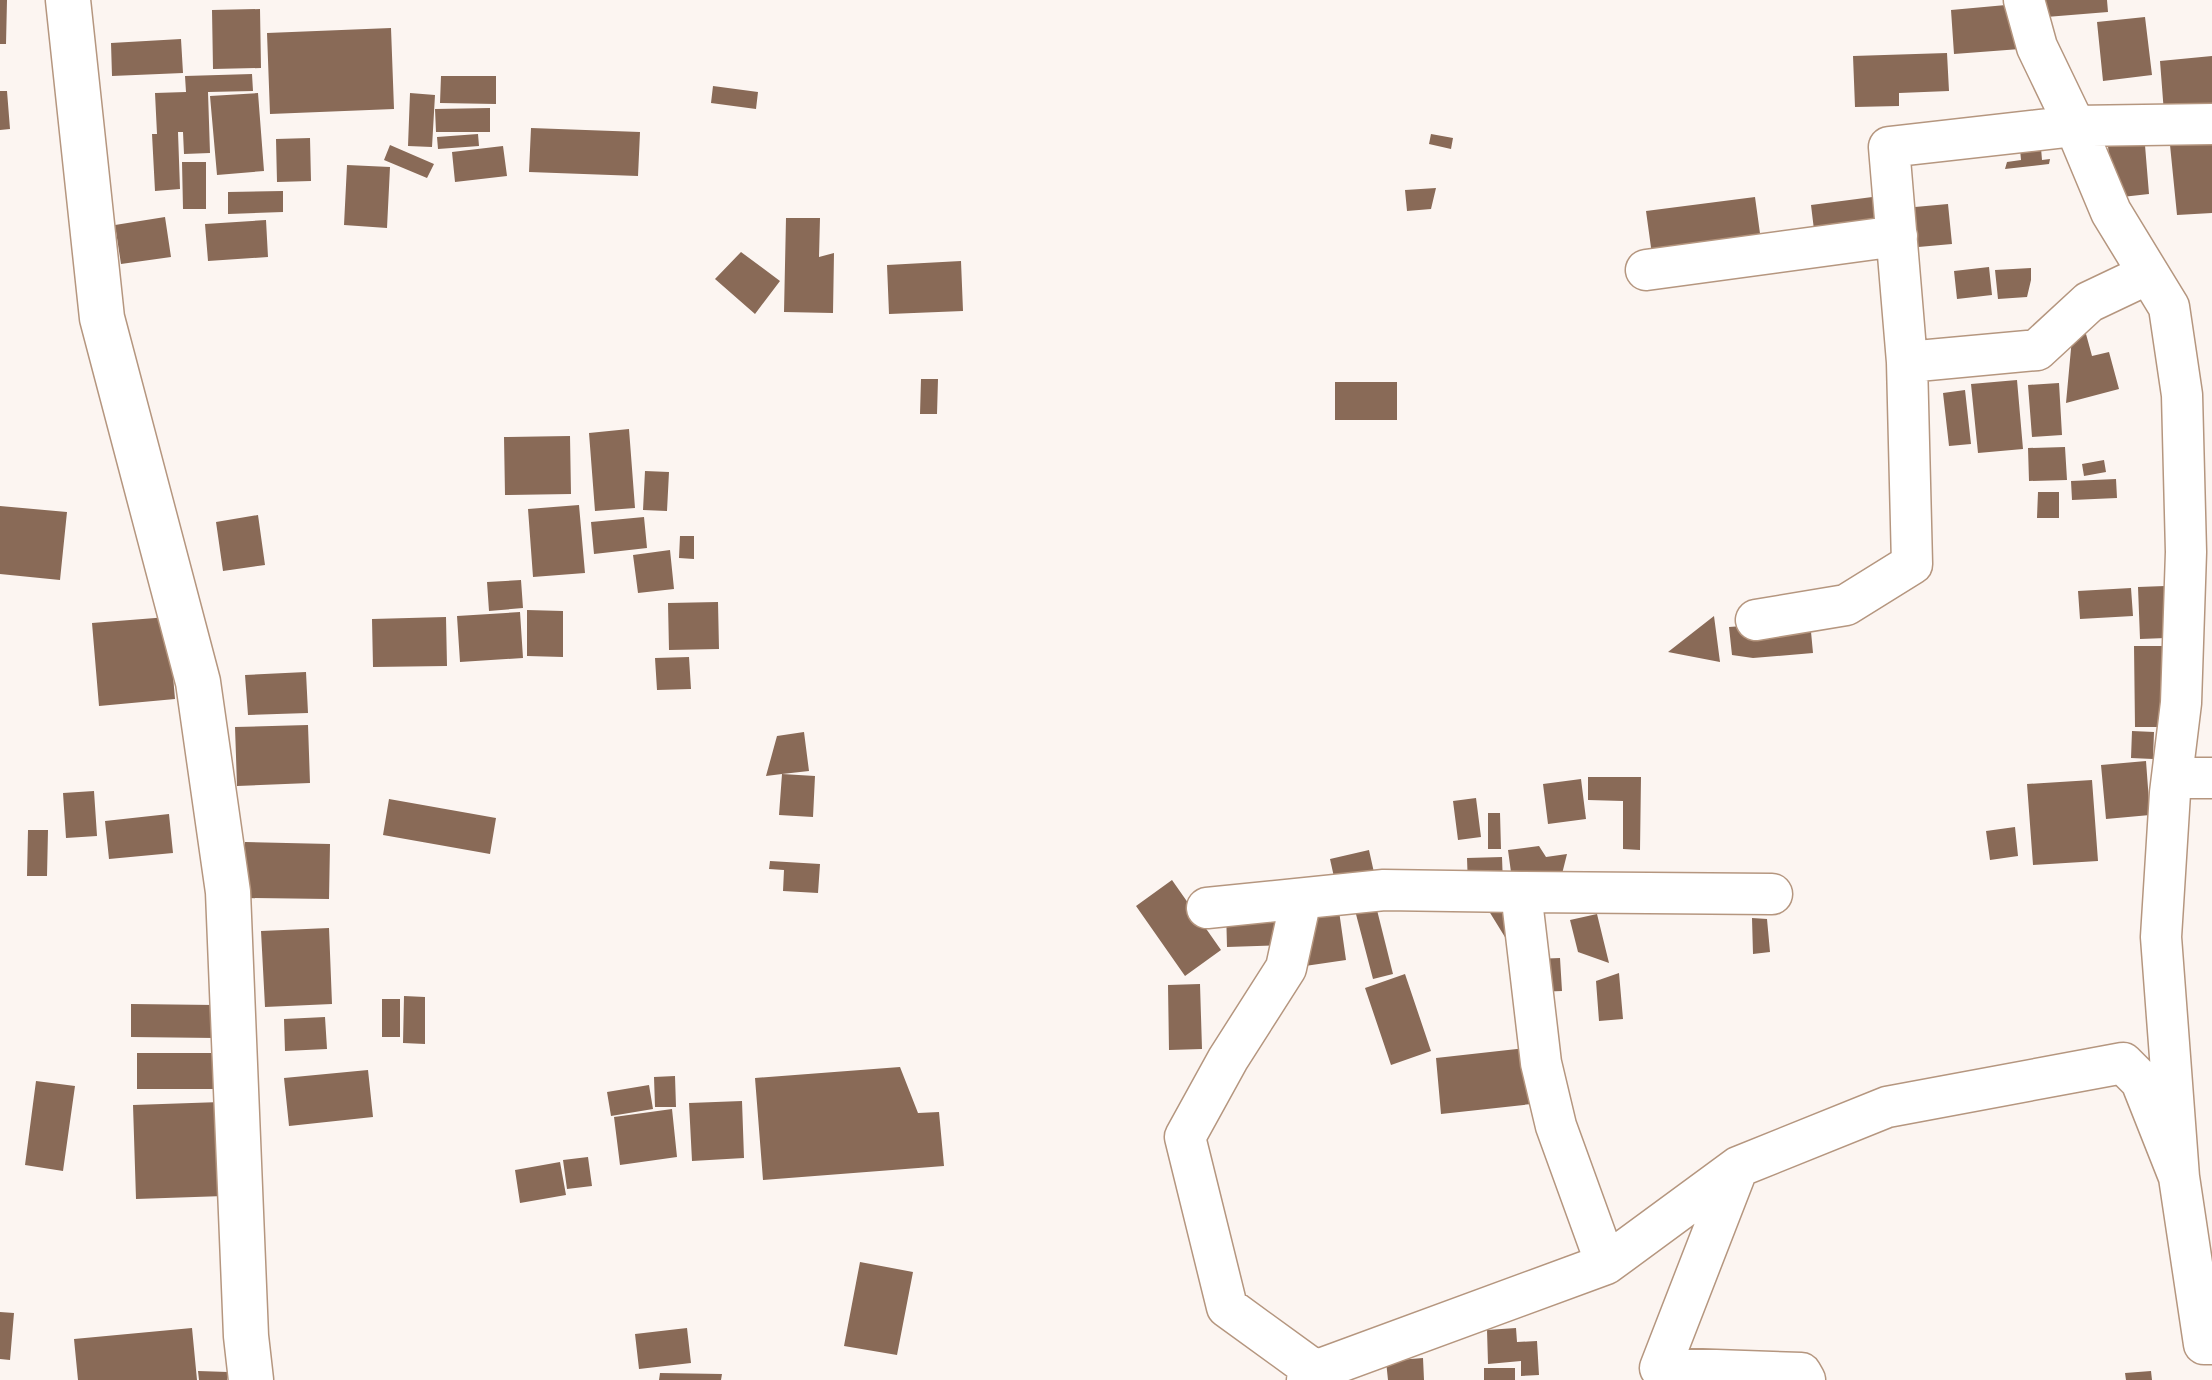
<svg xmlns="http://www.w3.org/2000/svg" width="2212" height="1380" font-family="Lora,serif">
  <rect width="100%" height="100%" fill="#fcf5f1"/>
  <!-- building -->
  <path fill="#896a57" d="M 0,0 L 7,0 L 6,44 L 0,44 Z
    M 2033,0 L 2107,0 L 2108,12 L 2034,18 Z
    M 2017,4 L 2020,49 L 1954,54 L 1951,10 Z
    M 260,9 L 261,68 L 213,69 L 212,10 Z
    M 2145,17 L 2152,75 L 2103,81 L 2097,22 Z
    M 391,28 L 394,109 L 270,114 L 267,33 Z
    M 181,39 L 183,73 L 112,76 L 111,43 Z
    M 1947,53 L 1949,91 L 1899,93 L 1899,106 L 1855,107 L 1853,56 Z
    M 2212,56 L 2212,109 L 2164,113 L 2160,61 Z
    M 252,74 L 253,91 L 208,92 L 210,153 L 184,154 L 183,132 L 178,132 L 180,189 L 155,191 L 152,134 L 157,134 L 155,93 L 186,92 L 185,76 Z
    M 441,76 L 496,76 L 496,104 L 440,103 Z
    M 713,86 L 758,92 L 756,109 L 711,103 Z
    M 0,91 L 7,91 L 10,129 L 0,130 Z
    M 258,93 L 264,171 L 217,175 L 210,96 Z
    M 410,93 L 435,95 L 432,147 L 408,146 Z
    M 490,108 L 490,132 L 436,132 L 435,109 Z
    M 531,128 L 640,132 L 638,176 L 529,172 Z
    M 2144,133 L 2149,194 L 2113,198 L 2107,136 Z
    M 478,134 L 479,146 L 438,149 L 437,137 Z
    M 1431,134 L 1453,138 L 1451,149 L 1429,144 Z
    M 2040,136 L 2042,160 L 2050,159 L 2049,164 L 2005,169 L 2007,162 L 2021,160 L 2019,138 Z
    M 310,138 L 311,181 L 277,182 L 276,139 Z
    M 2212,144 L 2212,213 L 2177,215 L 2170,145 Z
    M 390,145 L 434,164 L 427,178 L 384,160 Z
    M 503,146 L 507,176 L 455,182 L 452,152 Z
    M 182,162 L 206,162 L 206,209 L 183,209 Z
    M 347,165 L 390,167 L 387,228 L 344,225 Z
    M 1436,188 L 1431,209 L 1407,211 L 1405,190 Z
    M 283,191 L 283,212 L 228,214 L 228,192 Z
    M 1880,196 L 1883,222 L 1815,238 L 1811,205 Z
    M 1755,197 L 1762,248 L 1653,262 L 1646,211 Z
    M 1948,204 L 1952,244 L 1907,248 L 1904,208 Z
    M 165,217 L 171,257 L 121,264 L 115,225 Z
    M 786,218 L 820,218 L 819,257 L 834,253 L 833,313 L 784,312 Z
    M 266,220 L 268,257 L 208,261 L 205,224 Z
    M 741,252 L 780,281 L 755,314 L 715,279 Z
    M 961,261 L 963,311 L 889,314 L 887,265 Z
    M 1989,267 L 1992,295 L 1957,299 L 1954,271 Z
    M 2031,268 L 2031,280 L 2027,297 L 1998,299 L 1995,270 Z
    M 2086,334 L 2092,356 L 2109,352 L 2119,389 L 2066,403 L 2072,338 Z
    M 921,379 L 938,379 L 937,414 L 920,414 Z
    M 2017,380 L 2023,449 L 1978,453 L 1971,384 Z
    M 1335,382 L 1397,382 L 1397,420 L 1335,420 Z
    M 2059,383 L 2062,435 L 2032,437 L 2028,385 Z
    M 1965,390 L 1971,444 L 1949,446 L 1943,393 Z
    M 629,429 L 635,508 L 595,511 L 589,433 Z
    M 570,436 L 571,494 L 505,495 L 504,437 Z
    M 2065,447 L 2067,480 L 2029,481 L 2028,448 Z
    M 2104,460 L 2106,472 L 2084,476 L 2082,464 Z
    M 645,471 L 669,472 L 667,511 L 643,510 Z
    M 2116,479 L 2117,498 L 2072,500 L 2071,481 Z
    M 2038,492 L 2059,492 L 2059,518 L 2037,518 Z
    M 579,505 L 585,573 L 533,577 L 528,509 Z
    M 0,506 L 67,512 L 60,580 L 0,574 Z
    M 258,515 L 265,565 L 223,571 L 216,522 Z
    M 644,517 L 647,548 L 594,554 L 591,522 Z
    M 680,536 L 694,536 L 694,559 L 679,558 Z
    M 670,550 L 674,589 L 638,593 L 633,555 Z
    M 521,580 L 523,608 L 489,611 L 487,582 Z
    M 2165,586 L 2166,638 L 2140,639 L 2138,587 Z
    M 2131,588 L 2133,616 L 2080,619 L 2078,591 Z
    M 718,602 L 719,649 L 669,650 L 668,603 Z
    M 527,610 L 563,611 L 563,657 L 527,656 Z
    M 520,612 L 523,658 L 460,662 L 457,616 Z
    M 1714,616 L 1720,662 L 1668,652 Z
    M 168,617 L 175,699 L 99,706 L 92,623 Z
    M 446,617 L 447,666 L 373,667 L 372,619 Z
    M 1810,621 L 1813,653 L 1753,658 L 1732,655 L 1729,627 Z
    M 2134,646 L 2164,646 L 2165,727 L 2135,727 Z
    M 689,657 L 691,689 L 657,690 L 655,658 Z
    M 306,672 L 308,713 L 248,715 L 245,675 Z
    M 308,725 L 310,783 L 237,786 L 235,727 Z
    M 2132,731 L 2154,732 L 2153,759 L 2131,758 Z
    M 804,732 L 809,771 L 782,774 L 815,776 L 813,817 L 779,815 L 782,774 L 766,776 L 777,736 Z
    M 2146,761 L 2150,815 L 2106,819 L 2101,765 Z
    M 1588,777 L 1641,777 L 1640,850 L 1623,849 L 1623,801 L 1588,800 Z
    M 1581,779 L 1586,819 L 1548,824 L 1543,784 Z
    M 2092,780 L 2098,861 L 2033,865 L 2027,784 Z
    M 94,791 L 97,836 L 66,838 L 63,793 Z
    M 1476,798 L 1481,837 L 1458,840 L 1453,801 Z
    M 389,799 L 496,818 L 490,854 L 383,835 Z
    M 1488,813 L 1500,813 L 1501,849 L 1488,849 Z
    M 169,814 L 173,853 L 109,859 L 105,821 Z
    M 2015,827 L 2018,856 L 1990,860 L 1986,831 Z
    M 28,830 L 48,830 L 47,876 L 27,876 Z
    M 245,842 L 330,844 L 329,899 L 244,898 Z
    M 1539,846 L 1546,857 L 1567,854 L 1560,882 L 1513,887 L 1508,850 Z
    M 1369,850 L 1377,886 L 1338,895 L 1330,859 Z
    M 1502,857 L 1503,885 L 1468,886 L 1467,858 Z
    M 770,861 L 820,864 L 818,893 L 783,891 L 784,870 L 769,869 Z
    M 1172,880 L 1221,950 L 1185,976 L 1136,906 Z
    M 1373,894 L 1393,974 L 1373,979 L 1352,899 Z
    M 1516,899 L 1508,942 L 1484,903 Z
    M 1338,904 L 1346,960 L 1305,966 L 1300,922 Z
    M 1283,906 L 1285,945 L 1227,947 L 1226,909 Z
    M 1597,914 L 1609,963 L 1578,952 L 1570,920 Z
    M 1752,918 L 1767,919 L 1770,952 L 1753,954 Z
    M 329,928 L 332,1004 L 265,1007 L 261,931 Z
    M 1560,958 L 1562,991 L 1536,992 L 1535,959 Z
    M 1619,973 L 1623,1019 L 1599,1021 L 1596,981 Z
    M 1405,974 L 1431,1051 L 1391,1065 L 1365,988 Z
    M 1200,984 L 1202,1049 L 1169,1050 L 1168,985 Z
    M 404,996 L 425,997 L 425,1044 L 403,1043 Z
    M 382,999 L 400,999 L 400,1037 L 382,1037 Z
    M 131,1004 L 215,1005 L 215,1038 L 131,1037 Z
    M 325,1017 L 327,1049 L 285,1051 L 284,1019 Z
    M 1535,1047 L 1541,1103 L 1441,1114 L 1436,1058 Z
    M 137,1053 L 216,1053 L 216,1089 L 137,1089 Z
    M 900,1067 L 918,1113 L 939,1112 L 944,1166 L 763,1180 L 755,1078 Z
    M 368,1070 L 373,1117 L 289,1126 L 284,1078 Z
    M 675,1076 L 676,1107 L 655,1107 L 654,1077 Z
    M 36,1081 L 75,1086 L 63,1171 L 25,1165 Z
    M 649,1085 L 653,1109 L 611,1116 L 607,1092 Z
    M 742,1101 L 744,1158 L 692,1161 L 689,1103 Z
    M 221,1102 L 224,1196 L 136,1199 L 133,1105 Z
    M 672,1109 L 677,1157 L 620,1165 L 614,1117 Z
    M 588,1157 L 592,1186 L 567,1189 L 563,1160 Z
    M 560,1162 L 566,1195 L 520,1203 L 515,1170 Z
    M 860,1262 L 913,1272 L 897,1355 L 844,1346 Z
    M 0,1312 L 14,1313 L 10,1360 L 0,1359 Z
    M 192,1328 L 197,1380 L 78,1380 L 74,1339 Z
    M 687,1328 L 691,1363 L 639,1369 L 635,1334 Z
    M 1516,1328 L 1517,1342 L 1537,1341 L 1539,1375 L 1521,1376 L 1521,1361 L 1488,1364 L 1487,1330 Z
    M 1423,1358 L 1424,1380 L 1388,1380 L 1386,1361 Z
    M 1484,1368 L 1515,1368 L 1515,1380 L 1484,1380 Z
    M 198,1371 L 228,1372 L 227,1380 L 199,1380 Z
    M 2151,1371 L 2152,1380 L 2126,1380 L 2125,1373 Z
    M 660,1373 L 722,1374 L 721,1380 L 659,1380 Z"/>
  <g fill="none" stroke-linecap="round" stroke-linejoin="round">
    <!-- minor casing -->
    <g stroke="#b5967f" stroke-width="43">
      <path id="minor" d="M 2024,0 L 2037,47 L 2075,126 L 2111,212 L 2169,307 L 2182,395 L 2186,552 L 2181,703 L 2170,793 L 2161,937 L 2179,1177
        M 1646,270 L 1897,236
        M 1907,362 L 1889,147 L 2075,126 L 2212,124
        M 1756,620 L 1846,605 L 1912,564 L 1907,362 L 2037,350 L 2089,302 L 2148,274
        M 2172,778 L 2212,778
        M 1301,899 L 1286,968 L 1228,1059 L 1185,1137 L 1227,1307 L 1315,1371
        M 1207,908 L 1384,890 L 1521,892
        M 1738,1167 L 1660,1368 L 1801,1373 L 1805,1380
        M 1606,1264 L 1556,1126 L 1541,1063 L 1521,892 L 1772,894
        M 1307,1380 L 1315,1371 L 1606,1264 L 1738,1167 L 1887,1107 L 2123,1063 L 2141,1081 L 2179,1177 L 2204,1344 L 2212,1344"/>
    </g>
    <!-- secondary casing -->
    <g stroke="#b5967f" stroke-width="47">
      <path id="secondary" d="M 68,0 L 102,318 L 198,682 L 228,892 L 246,1336 L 251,1380"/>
    </g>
    <!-- minor -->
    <use href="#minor" stroke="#fff" stroke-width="40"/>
    <!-- secondary -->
    <use href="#secondary" stroke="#fff" stroke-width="44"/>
  </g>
</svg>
